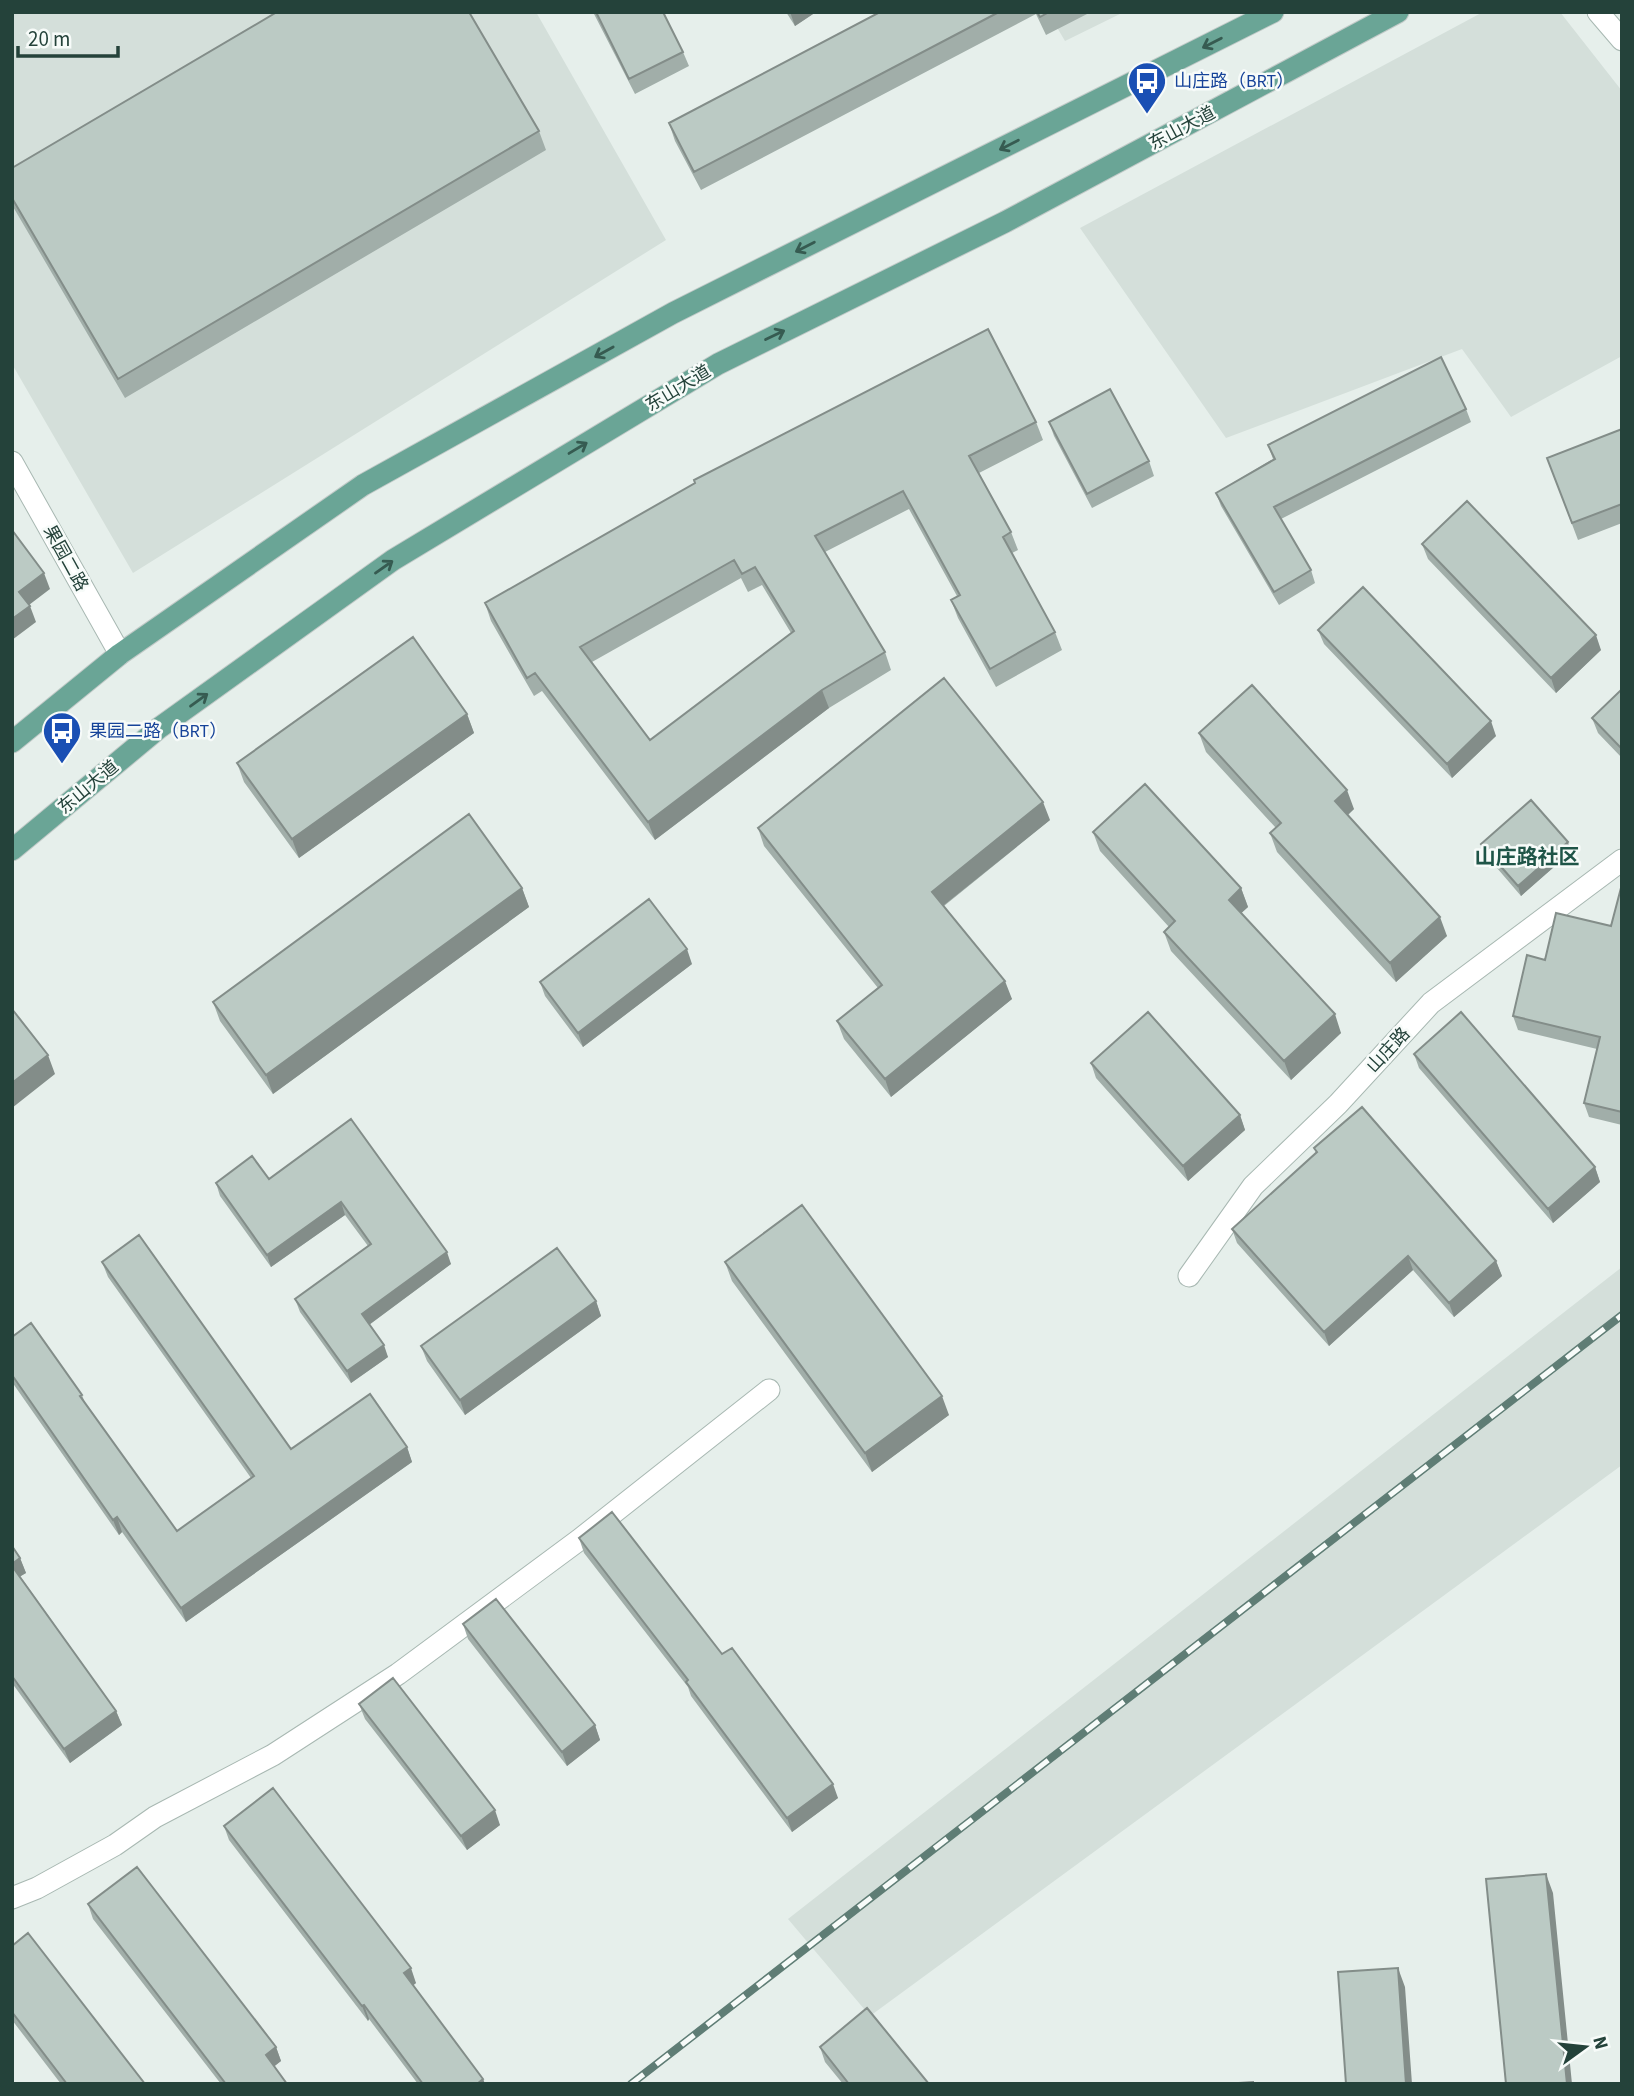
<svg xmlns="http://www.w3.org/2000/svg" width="1634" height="2096" font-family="'Source Sans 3','Noto Sans SC',sans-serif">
  <rect width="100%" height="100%" fill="#e6efeb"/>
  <!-- built -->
  <path fill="#d4dfda" d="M 12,12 L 536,12 L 666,240 L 133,573 L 12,364 Z
    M 1048,12 L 1124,12 L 1065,41 Z
    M 1483,12 L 1560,12 L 1622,91 L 1622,356 L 1511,417 L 1462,349 L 1226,438 L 1080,228 Z
    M 1622,1267 L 1622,1465 L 870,2016 L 788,1919 Z"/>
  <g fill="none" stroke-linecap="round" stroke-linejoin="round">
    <!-- minor casing -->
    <g stroke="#a8b8b2" stroke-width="23">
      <path id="minor" d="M 1598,12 L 1622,40
        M 12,462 L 120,654
        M 1189,1276 L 1253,1186 L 1338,1104 L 1431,1003 L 1622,860
        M 12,1898 L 37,1888 L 115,1845 L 155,1817 L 273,1755 L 398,1674 L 579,1540 L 769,1390"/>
    </g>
    <!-- major casing -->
    <g stroke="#c2cac8" stroke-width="23">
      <path id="major" d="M 12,742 L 120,654 L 363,485 L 673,313 L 1273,12
        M 12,850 L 159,728 L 393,560 L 718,364 L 1005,222 L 1398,12"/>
    </g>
    <!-- minor -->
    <use href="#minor" stroke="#fff" stroke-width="21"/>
    <!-- major -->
    <use href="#major" stroke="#6aa596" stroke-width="21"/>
    <!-- rail casing -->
    <g stroke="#5f7d75" stroke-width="8">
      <path id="rail" d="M 631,2084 L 1622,1315"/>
    </g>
    <!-- rail -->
    <use href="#rail" stroke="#f7fbf9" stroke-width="5" stroke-dasharray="16" stroke-linecap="butt"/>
  </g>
  <!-- wall -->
  <path fill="#a1aea9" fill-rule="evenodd" d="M 593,12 L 663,12 L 683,52 L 689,66 L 635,94 Z
    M 786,12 L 816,12 L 795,26 Z
    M 880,12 L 1091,12 L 1046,35 L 1036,14 L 701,190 L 675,141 L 669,123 Z
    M 539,131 L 546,150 L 125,398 L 12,205 L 12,168 Z
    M 1466,409 L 1471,422 L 1281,519 L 1311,570 L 1315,583 L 1279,605 L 1221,506 L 1216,493 L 1273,459 L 1268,445 Z
    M 1036,422 L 1043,440 L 979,473 L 1011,532 L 1018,550 L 1012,553 L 1055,632 L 1062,650 L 996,687 L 958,618 L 951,600 L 957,596 L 909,509 L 825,552 L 885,652 L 891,670 L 829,708 L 655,840 L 542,691 L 534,696 L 491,621 L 485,603 ZM 741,578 L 748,592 L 762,585 L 791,633 L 650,740 L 592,662 Z
    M 1049,422 L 1149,461 L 1154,476 L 1092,508 L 1054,436 Z
    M 1622,429 L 1622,523 L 1578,540 L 1547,458 Z
    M 1422,544 L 1601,650 L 1556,693 L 1428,559 Z
    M 1318,630 L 1496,736 L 1452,778 L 1324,644 Z
    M 1622,689 L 1622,758 L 1598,733 L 1592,718 Z
    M 467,714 L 474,733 L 299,858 L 244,782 L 237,763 Z
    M 1199,733 L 1354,809 L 1348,815 L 1447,936 L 1396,982 L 1277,852 L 1270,833 L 1276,828 L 1206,752 Z
    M 1050,820 L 944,906 L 1012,999 L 891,1097 L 844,1039 L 837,1021 L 878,988 L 764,846 L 758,828 Z
    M 1093,832 L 1241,888 L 1248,907 L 1241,913 L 1341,1033 L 1291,1080 L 1171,951 L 1164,932 L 1169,927 L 1100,851 Z
    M 1481,844 L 1571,852 L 1521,896 L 1485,854 Z
    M 1622,884 L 1622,1125 L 1589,1117 L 1584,1103 L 1597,1049 L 1518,1030 L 1513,1016 L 1545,960 L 1611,926 Z
    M 522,888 L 529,907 L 273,1094 L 220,1021 L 213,1002 Z
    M 692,964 L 583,1047 L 545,996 L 540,982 Z
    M 1414,1054 L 1595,1167 L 1600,1182 L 1553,1223 L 1419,1068 Z
    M 1091,1063 L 1240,1115 L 1245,1130 L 1188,1181 L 1096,1078 Z
    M 351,1119 L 451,1264 L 369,1325 L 388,1357 L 351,1383 L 300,1312 L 295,1299 L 368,1246 L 345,1215 L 271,1267 L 220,1196 L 216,1183 L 269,1179 Z
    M 1314,1148 L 1496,1261 L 1502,1276 L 1454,1317 L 1413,1270 L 1329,1346 L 1237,1243 L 1232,1229 L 1316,1153 Z
    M 102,1262 L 291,1449 L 407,1447 L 412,1462 L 186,1622 L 122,1532 L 119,1535 L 12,1382 L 12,1337 L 82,1395 L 85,1403 L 177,1531 L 251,1478 L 108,1277 Z
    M 725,1262 L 949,1415 L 872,1472 L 732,1281 Z
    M 596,1301 L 601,1316 L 465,1415 L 427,1361 L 421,1346 Z
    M 579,1538 L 722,1654 L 838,1798 L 792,1832 L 691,1696 L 688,1687 L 584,1553 Z
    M 12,1546 L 20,1558 L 26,1573 L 20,1576 L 116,1711 L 122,1725 L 70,1763 L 12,1683 Z
    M 463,1624 L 595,1725 L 600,1740 L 567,1766 L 468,1639 Z
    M 359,1704 L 500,1825 L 467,1850 L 365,1719 Z
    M 224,1826 L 416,1983 L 413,1985 L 483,2079 L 485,2084 L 418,2084 L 369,2019 L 368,2021 L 229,1840 Z
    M 88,1904 L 276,2047 L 281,2061 L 274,2066 L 287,2084 L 221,2084 L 93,1919 Z
    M 12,1946 L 145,2084 L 61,2084 L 12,2020 Z
    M 820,2047 L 929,2084 L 843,2084 L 825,2062 Z"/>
  <!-- shaded-wall -->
  <path fill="#838d89" d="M 790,12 L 816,12 L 795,26 Z
    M 44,573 L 50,589 L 25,608 L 19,592 Z
    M 30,606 L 36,622 L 12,640 L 12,619 Z
    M 1596,635 L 1601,650 L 1556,693 L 1551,678 Z
    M 822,690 L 829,708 L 655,840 L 648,822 Z
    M 467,714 L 474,733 L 299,858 L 292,839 Z
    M 1491,721 L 1496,736 L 1452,778 L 1447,764 Z
    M 1347,790 L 1354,809 L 1342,820 L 1335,801 Z
    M 1043,802 L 1050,820 L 939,909 L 932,892 Z
    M 1568,842 L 1571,852 L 1521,896 L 1518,886 Z
    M 522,888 L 529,907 L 273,1094 L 266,1075 Z
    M 1241,888 L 1248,907 L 1236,918 L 1229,900 Z
    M 1440,917 L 1447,936 L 1396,982 L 1390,963 Z
    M 687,949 L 692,964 L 583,1047 L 578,1033 Z
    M 1005,981 L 1012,999 L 891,1097 L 885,1079 Z
    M 1335,1014 L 1341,1033 L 1291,1080 L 1284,1061 Z
    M 48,1055 L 55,1074 L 12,1108 L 12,1083 Z
    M 1240,1115 L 1245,1130 L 1188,1181 L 1183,1166 Z
    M 1595,1167 L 1600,1182 L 1553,1223 L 1548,1209 Z
    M 341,1202 L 345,1215 L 271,1267 L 267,1255 Z
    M 447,1252 L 451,1264 L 366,1327 L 362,1314 Z
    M 1408,1256 L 1413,1270 L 1329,1346 L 1324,1332 Z
    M 1496,1261 L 1502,1276 L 1454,1317 L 1449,1303 Z
    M 596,1301 L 601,1316 L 465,1415 L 460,1400 Z
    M 384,1345 L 388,1357 L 351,1383 L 347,1371 Z
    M 942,1396 L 949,1415 L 872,1472 L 865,1453 Z
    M 407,1447 L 412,1462 L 186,1622 L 181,1608 Z
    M 117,1517 L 122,1532 L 119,1535 L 113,1520 Z
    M 20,1558 L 26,1573 L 16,1579 L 12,1568 L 12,1564 Z
    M 116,1711 L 122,1725 L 70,1763 L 64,1749 Z
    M 595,1725 L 600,1740 L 567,1766 L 562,1752 Z
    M 833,1784 L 838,1798 L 792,1832 L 787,1818 Z
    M 495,1810 L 500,1825 L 467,1850 L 461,1836 Z
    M 1546,1874 L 1553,1893 L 1572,2084 L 1567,2084 Z
    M 411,1968 L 416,1983 L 410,1988 L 404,1973 Z
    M 1398,1968 L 1405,1987 L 1412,2084 L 1406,2084 Z
    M 364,2005 L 369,2019 L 368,2021 L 362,2006 Z
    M 276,2047 L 281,2061 L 271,2069 L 266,2055 Z
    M 483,2079 L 485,2084 L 477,2084 Z"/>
  <!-- building -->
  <path fill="#bbcac4" stroke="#838d89" stroke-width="2" fill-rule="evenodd" d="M 277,12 L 469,12 L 539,131 L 118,379 L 12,198 L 12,168 Z
    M 596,12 L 663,12 L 683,52 L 629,79 Z
    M 880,12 L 999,12 L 694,172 L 669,123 Z
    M 1037,12 L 1049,12 L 1040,17 Z
    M 988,329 L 1036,422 L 969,456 L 1011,532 L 1003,537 L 1055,632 L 990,669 L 951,600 L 960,595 L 903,491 L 815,536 L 885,652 L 822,690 L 648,822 L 535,673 L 527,678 L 485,603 L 695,483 L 694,480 ZM 734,560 L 742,574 L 755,567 L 794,631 L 650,740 L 580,647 Z
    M 1441,357 L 1466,409 L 1274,507 L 1311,570 L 1274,592 L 1216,493 L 1275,459 L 1268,445 Z
    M 1110,389 L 1149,461 L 1087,494 L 1049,422 Z
    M 1622,429 L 1622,504 L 1572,523 L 1547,458 Z
    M 1467,501 L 1596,635 L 1551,678 L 1422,544 Z
    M 12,530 L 44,573 L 19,592 L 30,606 L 12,619 Z
    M 1363,587 L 1491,721 L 1447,764 L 1318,630 Z
    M 413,637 L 467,714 L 292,839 L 237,763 Z
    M 944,678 L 1043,802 L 932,892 L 1005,981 L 885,1079 L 837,1021 L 882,985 L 758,828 Z
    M 1252,685 L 1347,790 L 1335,801 L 1440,917 L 1390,963 L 1270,833 L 1281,823 L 1199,733 Z
    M 1622,689 L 1622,749 L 1592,718 Z
    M 1145,784 L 1241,888 L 1229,900 L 1335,1014 L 1284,1061 L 1164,932 L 1175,921 L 1093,832 Z
    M 1531,800 L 1568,842 L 1518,886 L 1481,844 Z
    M 469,814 L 522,888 L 266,1075 L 213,1002 Z
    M 1622,884 L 1622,1112 L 1584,1103 L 1600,1037 L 1513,1016 L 1527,955 L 1545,960 L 1556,913 L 1611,926 Z
    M 649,899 L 687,949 L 578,1033 L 540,982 Z
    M 12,1009 L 48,1055 L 12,1083 Z
    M 1148,1012 L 1240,1115 L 1183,1166 L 1091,1063 Z
    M 1461,1012 L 1595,1167 L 1548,1209 L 1414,1054 Z
    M 1362,1107 L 1496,1261 L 1449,1303 L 1408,1256 L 1324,1332 L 1232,1229 L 1317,1152 L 1314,1148 Z
    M 351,1119 L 447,1252 L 362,1314 L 384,1345 L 347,1371 L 295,1299 L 371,1244 L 341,1202 L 267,1255 L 216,1183 L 252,1156 L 269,1179 Z
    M 802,1205 L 942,1396 L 865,1453 L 725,1262 Z
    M 139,1235 L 291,1449 L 370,1394 L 407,1447 L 181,1608 L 117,1517 L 113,1520 L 12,1375 L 12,1337 L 31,1323 L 82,1395 L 80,1396 L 177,1531 L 254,1476 L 102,1262 Z
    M 557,1248 L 596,1301 L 460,1400 L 421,1346 Z
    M 612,1512 L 722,1654 L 732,1648 L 833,1784 L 787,1818 L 686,1682 L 688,1680 L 579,1538 Z
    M 12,1546 L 20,1558 L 12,1564 Z
    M 12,1566 L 116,1711 L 64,1749 L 12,1676 Z
    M 496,1599 L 595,1725 L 562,1752 L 463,1624 Z
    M 393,1678 L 495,1810 L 461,1836 L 359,1704 Z
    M 273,1788 L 411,1968 L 404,1973 L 483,2079 L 477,2084 L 423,2084 L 364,2005 L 362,2006 L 224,1826 Z
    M 137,1867 L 276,2047 L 266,2055 L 287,2084 L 226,2084 L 88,1904 Z
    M 1546,1874 L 1567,2084 L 1506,2084 L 1486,1879 Z
    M 28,1933 L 145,2084 L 67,2084 L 12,2012 L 12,1946 Z
    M 1398,1968 L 1406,2084 L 1346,2084 L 1338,1972 Z
    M 867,2008 L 929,2084 L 849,2084 L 820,2047 Z
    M 1253,2082 L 1253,2084 L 1223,2084 Z"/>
  <!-- one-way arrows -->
  <defs><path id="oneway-shaft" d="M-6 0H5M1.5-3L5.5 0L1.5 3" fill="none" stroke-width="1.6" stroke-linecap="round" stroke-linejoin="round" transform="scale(1.75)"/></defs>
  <g stroke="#365b51">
    <use href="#oneway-shaft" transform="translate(1212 43) rotate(153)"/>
    <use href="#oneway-shaft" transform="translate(1009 145) rotate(153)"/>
    <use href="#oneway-shaft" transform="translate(805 247) rotate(153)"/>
    <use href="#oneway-shaft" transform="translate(775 335) rotate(-26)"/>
    <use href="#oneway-shaft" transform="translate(604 352) rotate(151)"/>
    <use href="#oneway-shaft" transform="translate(578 448) rotate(-31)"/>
    <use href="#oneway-shaft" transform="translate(384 567) rotate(-35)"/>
    <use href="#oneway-shaft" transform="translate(199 700) rotate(-36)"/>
  </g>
  <!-- icons -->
  <defs>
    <g id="bus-pin" transform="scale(2.0125)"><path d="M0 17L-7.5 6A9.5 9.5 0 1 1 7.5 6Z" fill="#1a4fb4" stroke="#f7fbf9"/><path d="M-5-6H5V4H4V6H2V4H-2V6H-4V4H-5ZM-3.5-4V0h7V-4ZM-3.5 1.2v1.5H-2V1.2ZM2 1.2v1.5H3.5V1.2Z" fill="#fff"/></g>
  </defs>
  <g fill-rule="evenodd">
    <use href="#bus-pin" x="1147" y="81"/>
    <use href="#bus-pin" x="62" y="731"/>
  </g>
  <g text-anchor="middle" stroke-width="5" stroke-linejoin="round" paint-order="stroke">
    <!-- transit labels -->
    <g font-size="18" fill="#164399" stroke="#f7fbf9" text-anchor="start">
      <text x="1174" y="87">山庄路（BRT）</text>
      <text x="89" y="737">果园二路（BRT）</text>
    </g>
    <!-- street labels -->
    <g font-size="18" fill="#24423a" stroke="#f7fbf9">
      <text transform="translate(1182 128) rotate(-28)" y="6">东山大道</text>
      <text transform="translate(678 388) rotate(-31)" y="6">东山大道</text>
      <text transform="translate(66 558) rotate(61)" y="6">果园二路</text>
      <text transform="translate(88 787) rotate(-40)" y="6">东山大道</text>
      <text transform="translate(1388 1050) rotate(-47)" y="6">山庄路</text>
    </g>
    <!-- quarter labels -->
    <g font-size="21" font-weight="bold" fill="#1f5548" stroke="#f7fbf9">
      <text x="1527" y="864">山庄路社区</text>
    </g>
  </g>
  <!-- border -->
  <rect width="1634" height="2096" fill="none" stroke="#24423a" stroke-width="28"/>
  <!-- north arrow -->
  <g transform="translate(1585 2047) rotate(75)" stroke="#f7fbf9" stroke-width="5" paint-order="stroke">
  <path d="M0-5L12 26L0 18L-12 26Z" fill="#24423a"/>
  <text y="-10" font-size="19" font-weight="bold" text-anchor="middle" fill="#24423a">N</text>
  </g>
  <!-- scale -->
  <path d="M18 46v10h100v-10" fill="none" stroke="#24423a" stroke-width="3.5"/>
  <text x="28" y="46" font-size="21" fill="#24423a" stroke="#f7fbf9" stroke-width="5" paint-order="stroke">20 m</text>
</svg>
